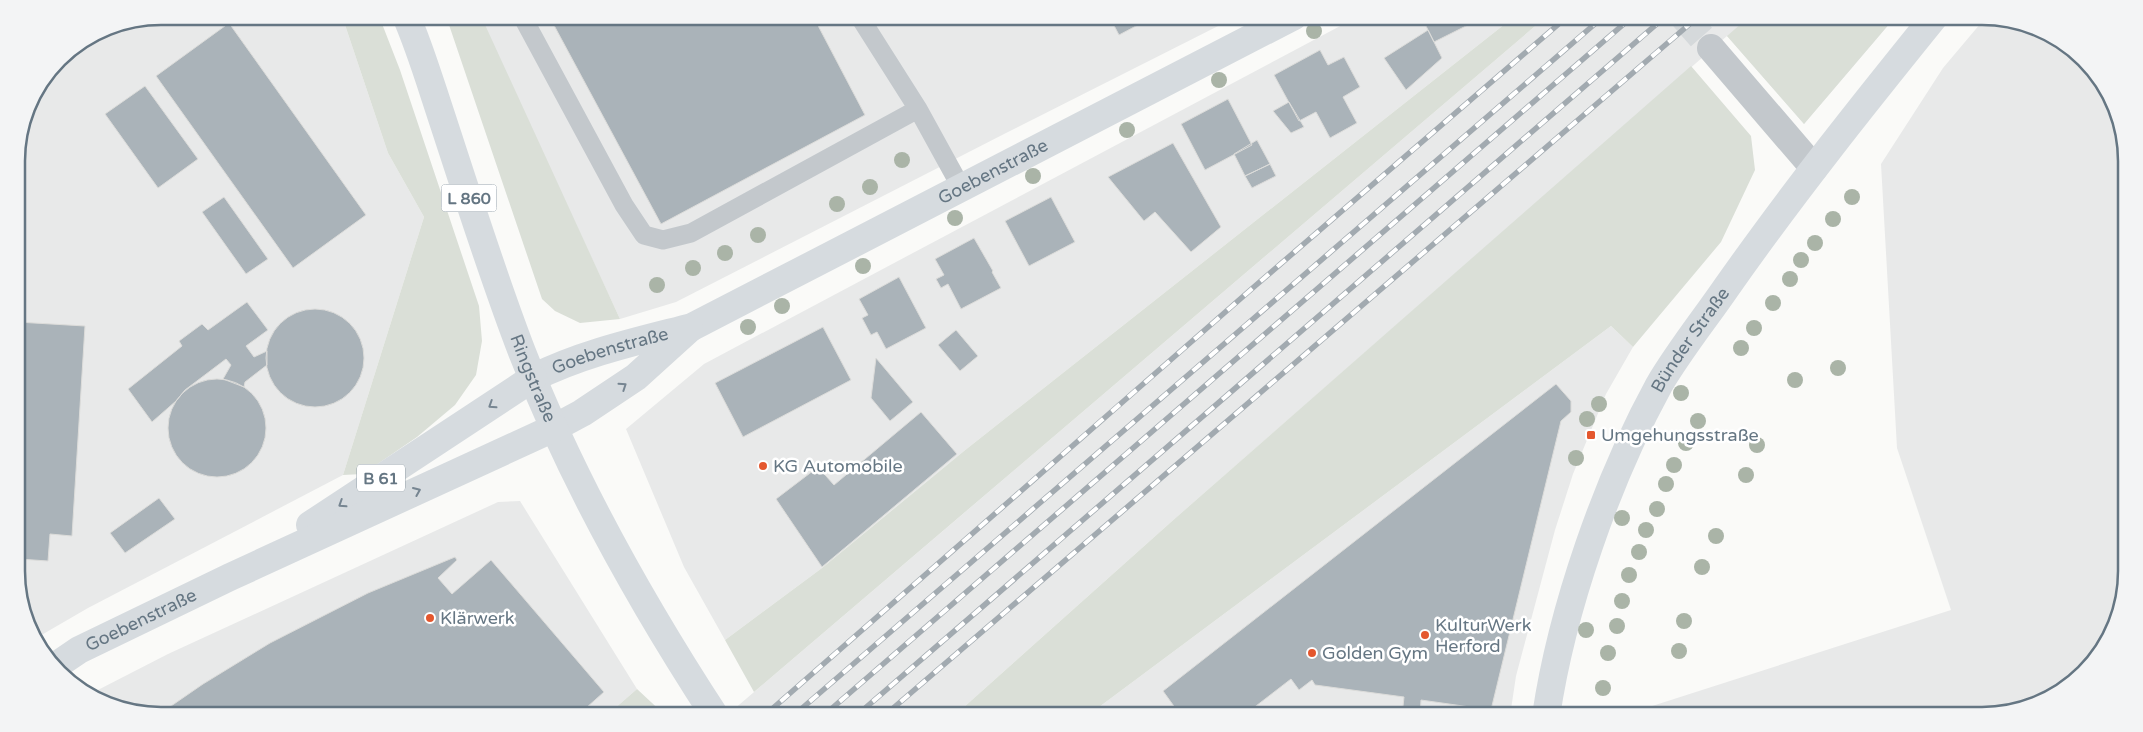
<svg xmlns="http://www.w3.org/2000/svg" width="2143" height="732" font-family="'Varela Round',sans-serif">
  <rect width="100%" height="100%" fill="#fafaf8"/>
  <!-- built -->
  <path fill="#e8e9e9" d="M 161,16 L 342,16 L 388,153 L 424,217 L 343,475 L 88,608 L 38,637 L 19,599 L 17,152 L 31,97 L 65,52 L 106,27 Z
    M 479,16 L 1238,16 L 1006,133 L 676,302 L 620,319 Z
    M 1359,16 L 1515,16 L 964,451 L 822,568 L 725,640 L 684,567 L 626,429 L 704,364 Z
    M 1547,16 L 1896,16 L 1804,124 L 1727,36 L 1171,522 L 954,716 L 726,716 Z
    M 1986,17 L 2028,24 L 2091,66 L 2125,142 L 2127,571 L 2119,617 L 2097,659 L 2070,686 L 1991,715 L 1621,716 L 1951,610 L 1897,448 L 1881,164 L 1943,68 Z
    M 1611,326 L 1633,347 L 1606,394 L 1573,474 L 1555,530 L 1516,676 L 1510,716 L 1087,716 Z
    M 520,501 L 637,689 L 606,716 L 161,716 L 115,708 L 92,693 L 168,654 L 498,502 Z"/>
  <!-- green -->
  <path fill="#dadfd7" d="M 342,16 L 379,16 L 400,70 L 479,306 L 482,341 L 476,375 L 455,405 L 417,437 L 363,474 L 343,475 L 424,217 L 388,153 Z
    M 446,16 L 481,16 L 620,319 L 580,323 L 555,311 L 542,299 Z
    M 1515,16 L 1547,16 L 754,692 L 725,640 L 822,568 L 964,451 Z
    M 1750,16 L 1896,16 L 1804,124 L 1727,36 Z
    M 1691,66 L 1751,136 L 1755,170 L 1721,242 L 1633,347 L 1611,326 L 1087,716 L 954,716 L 1171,522 Z
    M 637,689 L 666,716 L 606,716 Z"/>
  <!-- building -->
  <path fill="#aab3b9" stroke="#dcdcda" d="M 549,16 L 813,16 L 865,115 L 661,224 Z
    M 1109,16 L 1155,16 L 1119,35 Z
    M 1421,16 L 1490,16 L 1482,23 L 1480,19 L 1434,42 Z
    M 229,23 L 366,215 L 293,268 L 156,76 Z
    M 1428,30 L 1442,58 L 1406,90 L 1384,58 Z
    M 1320,50 L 1328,65 L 1344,57 L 1360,87 L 1343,97 L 1357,123 L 1330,138 L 1316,112 L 1299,121 L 1274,75 Z
    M 145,86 L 198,159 L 158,188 L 105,114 Z
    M 1228,99 L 1252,145 L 1205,170 L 1181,124 Z
    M 1289,102 L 1304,127 L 1291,133 L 1273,111 Z
    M 1257,140 L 1270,164 L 1245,176 L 1234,154 Z
    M 1173,143 L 1221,227 L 1191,252 L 1155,212 L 1144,221 L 1108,177 Z
    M 1270,164 L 1276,176 L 1252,188 L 1245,176 Z
    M 224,197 L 268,259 L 246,274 L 202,212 Z
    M 1051,197 L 1075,242 L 1029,266 L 1005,221 Z
    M 974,238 L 993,271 L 992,272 L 1001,288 L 961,309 L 948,284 L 941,288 L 936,279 L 944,275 L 935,259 Z
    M 899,277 L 926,328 L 886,349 L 877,332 L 871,335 L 862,318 L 868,315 L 859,299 Z
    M 247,302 L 268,330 L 246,346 L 254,357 L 267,351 L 267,365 L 245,382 L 244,387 L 223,379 L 231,365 L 226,359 L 185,390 L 176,401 L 152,422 L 128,389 L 182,346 L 179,341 L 202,324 L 208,330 Z
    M266 358a49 49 0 1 1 98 0a49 49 0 1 1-98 0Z
    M 17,322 L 85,326 L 72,536 L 50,534 L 48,561 L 19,559 Z
    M 823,327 L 851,380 L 743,437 L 715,383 Z
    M 956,330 L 978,356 L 960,371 L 938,345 Z
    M 876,358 L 913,402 L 890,421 L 871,398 Z
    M168 428a49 49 0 1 1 98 0a49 49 0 1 1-98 0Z
    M 1556,384 L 1571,401 L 1571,412 L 1561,421 L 1491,710 L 1421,700 L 1420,716 L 1402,716 L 1404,697 L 1315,685 L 1312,680 L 1299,690 L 1291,679 L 1243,716 L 1181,716 L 1163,691 Z
    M 921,412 L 957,454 L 822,567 L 776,499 L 818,467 L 834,485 Z
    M 159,498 L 175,519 L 125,553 L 110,533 Z
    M 455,557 L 457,560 L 438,578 L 452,594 L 491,560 L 604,692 L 577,716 L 158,715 L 203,684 L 270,643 L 368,593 Z"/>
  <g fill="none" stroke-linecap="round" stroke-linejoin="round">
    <!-- street-tunnel -->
    <path stroke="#d5d9db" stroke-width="28" stroke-dasharray="28 14" stroke-linecap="butt" d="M 1683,16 L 1711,48"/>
    <!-- lane -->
    <path stroke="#c3c8cc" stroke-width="19" d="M 522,16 L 624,205 L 644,235 L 663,240 L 691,233 L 918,109
      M 859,16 L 918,109 L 962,189"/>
    <!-- street -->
    <path stroke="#c3c8cc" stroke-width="28" d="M 1711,48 L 1814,168"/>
    <!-- secondary -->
    <g stroke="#d6dbdf" stroke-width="28">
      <path id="s1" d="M 533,378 C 583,353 638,341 692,327 L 1294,16"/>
      <path d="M 554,428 L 582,413 L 636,377 L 689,329"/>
      <path id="s2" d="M 1546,716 C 1562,608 1607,480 1659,385 C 1679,351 1704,320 1726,288 C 1792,194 1863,105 1935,16"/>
    </g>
    <!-- primary -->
    <g stroke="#d6dbdf" stroke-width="28">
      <path id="s3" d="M 406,16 C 420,48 430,82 441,115 C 467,194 492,274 522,352 C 572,480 640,601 715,716"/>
      <path d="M 310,525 L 533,378"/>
      <path id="s4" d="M 54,667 L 79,650 L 230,577 L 554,428"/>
    </g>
    <!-- rail casing -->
    <g stroke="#a2aab0" stroke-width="5.5">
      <path id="rail" d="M 764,716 L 1255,286 L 1568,16
        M 793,716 L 1604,16
        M 823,716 L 1633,16
        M 856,716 L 1666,16
        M 884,716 L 1699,16"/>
    </g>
    <!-- rail -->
    <use href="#rail" stroke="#fff" stroke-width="4" stroke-dasharray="11" stroke-linecap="butt"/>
  </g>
  <!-- trees -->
  <g fill="#aab4a7">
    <circle cx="1314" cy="31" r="8"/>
    <circle cx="1219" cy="80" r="8"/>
    <circle cx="1127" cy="130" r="8"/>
    <circle cx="902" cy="160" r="8"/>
    <circle cx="1033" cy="176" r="8"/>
    <circle cx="870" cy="187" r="8"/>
    <circle cx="1852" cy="197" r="8"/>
    <circle cx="837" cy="204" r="8"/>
    <circle cx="955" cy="218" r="8"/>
    <circle cx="1833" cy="219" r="8"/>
    <circle cx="758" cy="235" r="8"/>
    <circle cx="1815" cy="243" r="8"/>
    <circle cx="725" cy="253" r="8"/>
    <circle cx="1801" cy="260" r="8"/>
    <circle cx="863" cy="266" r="8"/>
    <circle cx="693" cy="268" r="8"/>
    <circle cx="1790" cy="279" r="8"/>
    <circle cx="657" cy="285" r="8"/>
    <circle cx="1773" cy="303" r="8"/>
    <circle cx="782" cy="306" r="8"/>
    <circle cx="748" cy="327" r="8"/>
    <circle cx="1754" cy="328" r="8"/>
    <circle cx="1741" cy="348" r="8"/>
    <circle cx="1838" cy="368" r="8"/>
    <circle cx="1795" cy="380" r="8"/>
    <circle cx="1681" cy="393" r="8"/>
    <circle cx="1599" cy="404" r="8"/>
    <circle cx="1587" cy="419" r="8"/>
    <circle cx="1698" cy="421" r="8"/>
    <circle cx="1686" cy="443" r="8"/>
    <circle cx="1757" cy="445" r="8"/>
    <circle cx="1576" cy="458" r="8"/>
    <circle cx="1674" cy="465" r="8"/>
    <circle cx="1746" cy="475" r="8"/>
    <circle cx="1666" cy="484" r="8"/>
    <circle cx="1657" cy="509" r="8"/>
    <circle cx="1622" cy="518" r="8"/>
    <circle cx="1646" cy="530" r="8"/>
    <circle cx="1716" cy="536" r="8"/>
    <circle cx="1639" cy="552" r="8"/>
    <circle cx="1702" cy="567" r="8"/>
    <circle cx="1629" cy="575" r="8"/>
    <circle cx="1622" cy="601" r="8"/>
    <circle cx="1684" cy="621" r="8"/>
    <circle cx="1617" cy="626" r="8"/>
    <circle cx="1586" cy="630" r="8"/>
    <circle cx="1679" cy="651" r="8"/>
    <circle cx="1608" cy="653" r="8"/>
    <circle cx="1603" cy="688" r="8"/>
  </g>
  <!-- one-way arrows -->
  <defs><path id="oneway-chevron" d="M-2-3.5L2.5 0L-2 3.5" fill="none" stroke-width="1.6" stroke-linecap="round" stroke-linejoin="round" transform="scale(1.25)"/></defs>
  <g stroke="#768591">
    <use href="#oneway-chevron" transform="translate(623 386) rotate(-34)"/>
    <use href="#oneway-chevron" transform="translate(492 405) rotate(147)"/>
    <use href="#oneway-chevron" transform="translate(417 491) rotate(-23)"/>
    <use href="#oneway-chevron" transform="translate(342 504) rotate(147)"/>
  </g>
  <!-- markers -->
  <g fill="#e4572e" stroke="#fff" stroke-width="2">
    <rect x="1586" y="430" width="10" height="10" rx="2.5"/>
    <circle cx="763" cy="466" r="5"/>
    <circle cx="430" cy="618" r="5"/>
    <circle cx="1425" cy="635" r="5"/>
    <circle cx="1312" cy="653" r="5"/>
  </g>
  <g text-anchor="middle" stroke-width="5" stroke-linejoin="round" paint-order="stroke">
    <!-- shield labels -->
    <g fill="#fff" stroke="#939fa8" stroke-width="1">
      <rect x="441.5" y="184.5" width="55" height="27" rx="4"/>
      <rect x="357" y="464.5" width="48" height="27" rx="4"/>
    </g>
    <g font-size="16" font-weight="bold" fill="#657683">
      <text x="469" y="204">L 860</text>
      <text x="381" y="484">B 61</text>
    </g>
    <!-- street labels -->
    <g font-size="18" fill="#657683" stroke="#fff">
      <text dy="6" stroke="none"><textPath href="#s1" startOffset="506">Goebenstraße</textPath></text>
      <text dy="6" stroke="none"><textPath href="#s2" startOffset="406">Bünder Straße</textPath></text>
      <text dy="6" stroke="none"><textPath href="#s1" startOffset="82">Goebenstraße</textPath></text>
      <text dy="6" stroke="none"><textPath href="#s3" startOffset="384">Ringstraße</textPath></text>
      <text dy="6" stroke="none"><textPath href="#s4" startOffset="99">Goebenstraße</textPath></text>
    </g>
    <!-- poi labels -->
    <g font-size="18" fill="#657683" stroke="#fff" text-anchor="start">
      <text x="1601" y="441">Umgehungsstraße</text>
      <text x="773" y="472">KG Automobile</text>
      <text x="440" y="624">Klärwerk</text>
      <text x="1435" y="631">KulturWerk<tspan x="1435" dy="21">Herford</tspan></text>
      <text x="1322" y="659">Golden Gym</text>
    </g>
  </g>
  <!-- crop -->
  <path d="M0 0H2143V732H0ZM161 25H1982A136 136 0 0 1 2118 161V571A136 136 0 0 1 1982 707H161A136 136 0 0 1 25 571V161A136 136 0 0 1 161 25Z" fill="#f3f4f5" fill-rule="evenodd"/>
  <path fill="none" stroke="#657683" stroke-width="2.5" d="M161 25H1982A136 136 0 0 1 2118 161V571A136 136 0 0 1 1982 707H161A136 136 0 0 1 25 571V161A136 136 0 0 1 161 25Z"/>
</svg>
